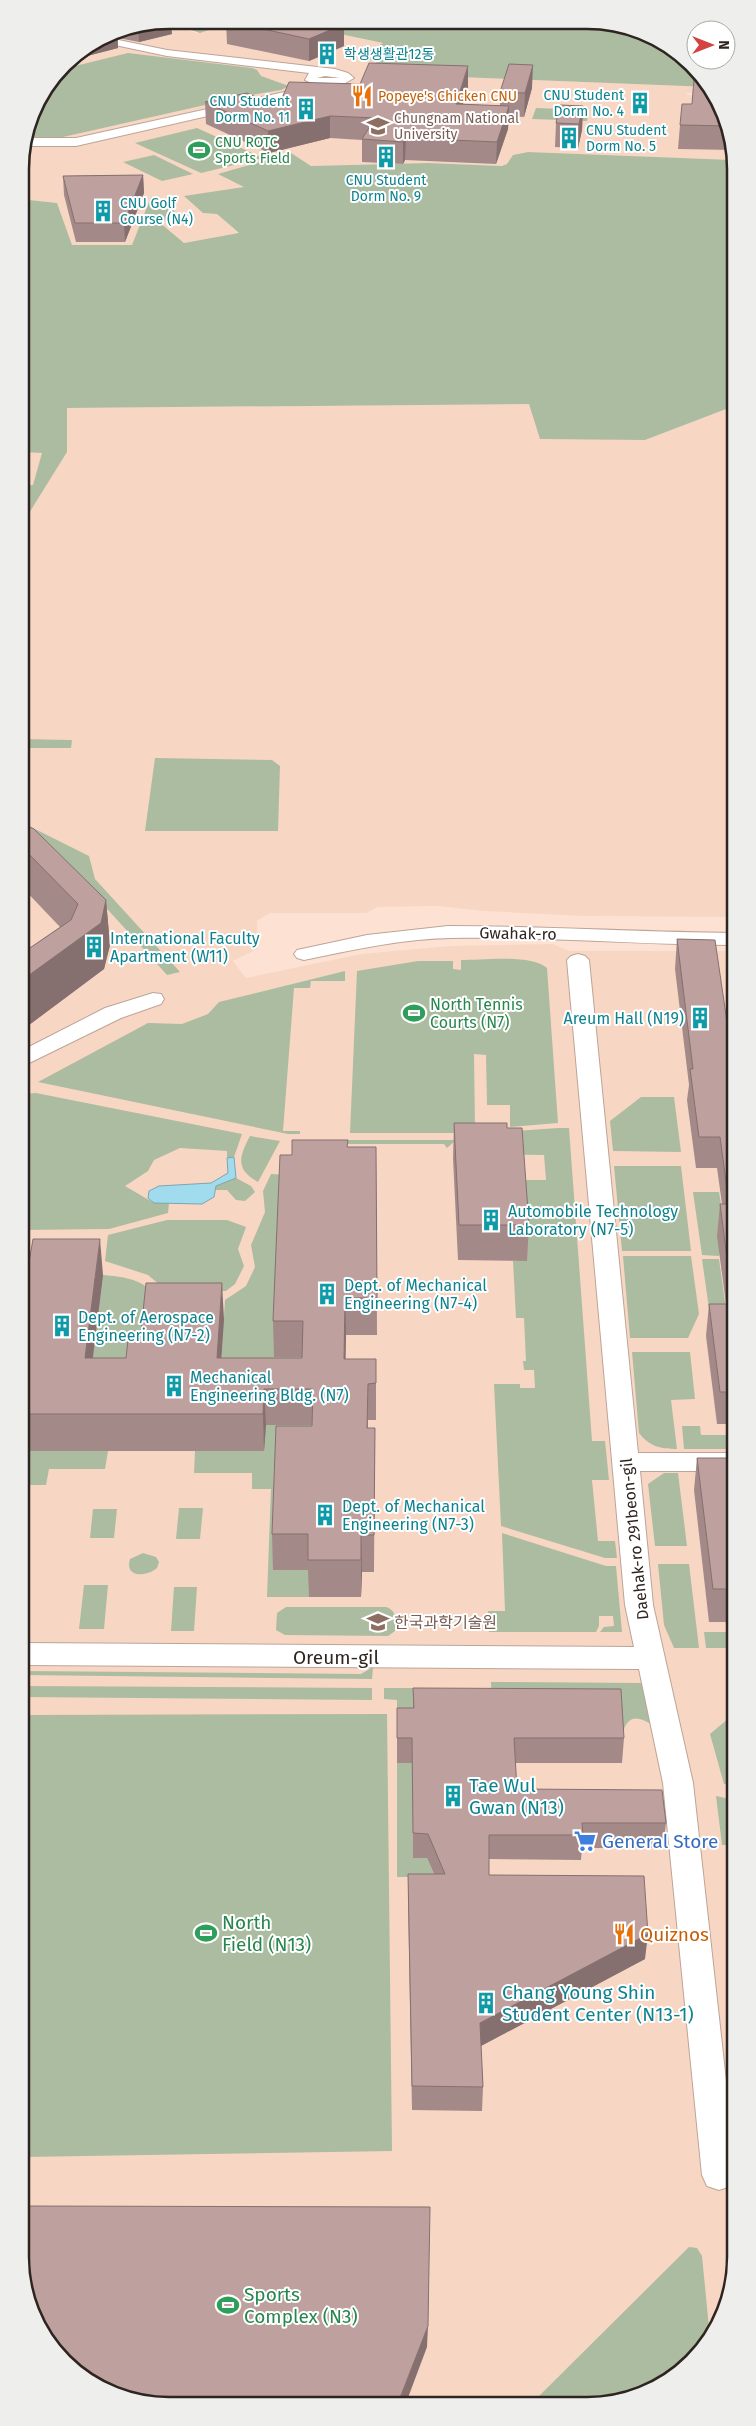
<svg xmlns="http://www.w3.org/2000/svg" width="756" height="2426" font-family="'Fira Sans','Noto Sans KR',sans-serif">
  <rect width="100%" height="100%" fill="#fde2d4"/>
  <!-- built -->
  <path fill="#f8d6c4" d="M 237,20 L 278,21 L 383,43 L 365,53 L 432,76 L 710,87 L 714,94 L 686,93 L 688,95 L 716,97 L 721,103 L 733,140 L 733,160 L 528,152 L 513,155 L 507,164 L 502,166 L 428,163 L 311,166 L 290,153 L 219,174 L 245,186 L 203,213 L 217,214 L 239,234 L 184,243 L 159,222 L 180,217 L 164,202 L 132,245 L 72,245 L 57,203 L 20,199 L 20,159 L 31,111 L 64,63 L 112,31 L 166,21 L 196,33 Z
    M 530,404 L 645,440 L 734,406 L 734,917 L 583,916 L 484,911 L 436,906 L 378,907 L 366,913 L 270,913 L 257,921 L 257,949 L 233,961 L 246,978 L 361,954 L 449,946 L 553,944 L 569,951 L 734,951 L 736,2267 L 725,2314 L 699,2356 L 662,2386 L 616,2403 L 140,2403 L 35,2323 L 23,2286 L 21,453 L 67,452 L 67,408 Z"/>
  <!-- green -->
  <path fill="#acbca0" d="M 237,20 L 200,33 L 166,21 L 168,20 Z
    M 278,21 L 617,23 C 662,40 681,47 710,87 L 432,76 L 379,64 L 368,59 L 365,53 L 383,43 Z
    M 128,53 L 252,68 L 257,70 L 261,76 L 289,86 L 281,90 L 245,96 L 63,137 L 25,138 L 31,111 L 62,66 L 71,67 Z
    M 536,108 L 589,110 L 587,121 L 532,119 Z
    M 197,128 L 263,158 L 201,173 L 135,143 Z
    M 528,152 L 733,160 L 734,406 L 645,440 L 540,439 L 529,404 L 67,408 L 67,452 L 21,526 L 21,486 L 33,485 L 42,453 L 21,452 L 20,199 L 57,203 L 72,245 L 132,245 L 151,197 L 164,202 L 181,217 L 159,222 L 184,243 L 239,233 L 217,214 L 203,213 L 184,196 L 244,187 L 218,174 L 291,153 L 311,166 L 428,163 L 502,166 L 507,164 L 513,155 Z
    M 154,155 L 193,174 L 162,181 L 123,162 Z
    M 21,739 L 72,740 L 71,748 L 21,748 Z
    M 155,758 L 272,760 L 280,766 L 278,831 L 145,831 Z
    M 21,822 L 89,856 L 95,879 L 180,972 L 167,975 L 110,912 L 72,874 L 21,840 Z
    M 461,960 C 483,960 532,954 547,968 L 558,1123 L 510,1127 L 510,1105 L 487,1105 L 486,1055 L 474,1054 L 475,1129 L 459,1133 L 350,1133 L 357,971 L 418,961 L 453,961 L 453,969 L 461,970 Z
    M 345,971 L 345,981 L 311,981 L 310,988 L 294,988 L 283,1131 L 300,1131 L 300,1134 L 288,1134 L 38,1082 L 148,1023 L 182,1024 L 208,1014 L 219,1002 Z
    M 36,1093 L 242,1134 L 234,1157 L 227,1158 L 227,1151 L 180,1148 L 154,1160 L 148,1171 L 125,1186 L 154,1203 L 169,1203 L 168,1213 L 109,1229 L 22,1230 L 21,1094 Z
    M 641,1097 L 674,1097 L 681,1152 L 613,1151 L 610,1121 Z
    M 558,1128 L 569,1128 L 592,1441 L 605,1441 L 609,1480 L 592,1480 L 598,1541 L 615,1541 L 617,1558 L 605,1558 L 501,1526 L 494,1384 L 520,1384 L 520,1388 L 535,1388 L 534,1370 L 524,1370 L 523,1361 L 526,1361 L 524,1318 L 516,1318 L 513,1261 L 527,1260 L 522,1180 L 546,1180 L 544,1155 L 454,1154 L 501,1132 Z
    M 250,1136 L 280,1141 L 258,1182 C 235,1169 239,1157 250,1136 Z
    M 323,1140 L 456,1140 L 447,1148 L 444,1144 L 323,1144 Z
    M 614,1166 L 681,1166 L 691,1251 L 622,1251 Z
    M 271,1174 L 293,1175 L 274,1357 L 304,1357 L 219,1394 L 225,1300 L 246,1286 L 255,1267 L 251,1245 L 265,1212 L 263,1191 Z
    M 236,1178 L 251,1186 L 255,1192 L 245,1201 L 236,1200 L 227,1190 L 215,1190 L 216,1186 Z
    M 693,1192 L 719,1192 L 726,1234 L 719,1256 L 702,1255 Z
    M 167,1220 L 227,1220 L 246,1227 L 238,1249 L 244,1266 L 235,1284 L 226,1291 L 167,1291 L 148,1275 L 105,1261 L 108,1235 Z
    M 623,1256 L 691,1256 L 699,1314 L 688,1338 L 630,1338 Z
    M 702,1259 L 719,1259 L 727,1316 L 710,1316 Z
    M 103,1275 C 123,1277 137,1278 152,1291 L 144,1367 L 88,1395 Z
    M 632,1352 L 690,1352 L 695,1399 L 671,1400 L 677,1449 C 660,1449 649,1446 639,1433 Z
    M 22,1422 L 108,1451 L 105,1469 L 49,1469 L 46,1485 L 25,1485 L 22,1504 Z
    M 266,1425 L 331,1425 L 309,1570 L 309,1597 L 267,1597 L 271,1489 L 252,1489 L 252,1473 L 194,1473 L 195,1451 Z
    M 682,1426 L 700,1426 L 701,1435 L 735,1435 L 735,1449 L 684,1449 Z
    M 664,1473 L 678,1473 L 687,1546 L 655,1546 L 648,1484 Z
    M 179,1508 L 203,1508 L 200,1539 L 176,1539 Z
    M 93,1509 L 117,1509 L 114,1538 L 90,1538 Z
    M 502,1533 L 606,1566 L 616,1566 L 622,1632 L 600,1632 L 604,1627 L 614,1626 L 613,1616 L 599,1616 L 599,1626 L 596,1632 L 489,1632 L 488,1611 L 505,1611 Z
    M 143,1553 L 156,1557 L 159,1562 L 157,1568 C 147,1577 124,1578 130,1559 Z
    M 658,1564 L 689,1564 L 699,1648 L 674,1648 L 664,1625 Z
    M 84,1585 L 108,1585 L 104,1629 L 79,1629 Z
    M 174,1587 L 197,1587 L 194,1631 L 171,1631 Z
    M 286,1607 L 386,1607 C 398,1611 395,1620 395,1631 L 388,1636 L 285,1635 L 276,1630 L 277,1613 Z
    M 704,1632 L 735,1632 L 735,1648 L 706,1648 Z
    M 373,1667 L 372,1679 L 22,1675 L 22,1671 L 361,1674 Z
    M 491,1682 L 644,1683 L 655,1727 C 643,1719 631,1712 624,1729 L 620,1730 L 492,1703 Z
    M 22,1686 L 372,1688 L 372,1700 L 22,1697 Z
    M 384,1688 L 413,1688 L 413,1732 L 397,1732 L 397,1700 L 384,1699 Z
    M 735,1713 L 735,1786 L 724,1784 L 710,1734 Z
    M 387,1714 L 392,2151 L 23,2157 L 22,1715 Z
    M 397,1763 L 412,1763 L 413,1858 L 427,1858 L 435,1877 L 397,1877 Z
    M 716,1796 L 735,1800 L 735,1845 L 722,1845 Z
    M 689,2247 L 697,2248 L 702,2256 L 710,2338 L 699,2356 L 662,2386 L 616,2403 L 532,2403 Z"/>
  <!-- water -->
  <path fill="#a0dcee" stroke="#7ea5b0" d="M 234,1157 L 236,1178 L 216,1186 L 214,1197 L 202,1204 L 154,1203 L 148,1198 L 149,1191 L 159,1186 L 211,1183 L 228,1173 L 227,1158 Z"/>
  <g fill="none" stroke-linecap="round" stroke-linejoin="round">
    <!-- minor casing -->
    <g stroke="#bda497" stroke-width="2">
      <path id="minor" d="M 104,37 L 167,50 L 335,69 L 348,73 L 354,78 L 340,86 L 76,146 L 23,146 L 25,138 L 76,138 L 316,85 L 305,80 L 309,73 L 167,56 L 96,41 ZM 325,76 L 340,78 L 317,78 Z
        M 448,926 C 543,926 639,932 734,933 L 734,945 C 639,945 545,936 450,938 C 401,939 352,950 304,960 L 297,958 L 294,954 L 297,950 L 367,935 Z
        M 578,954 L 585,956 L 589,960 L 638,1453 L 735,1453 L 735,1471 L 640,1471 L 653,1605 L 693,1783 L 736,2171 L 731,2186 L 719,2190 L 707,2186 L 702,2175 L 663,1783 L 639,1669 L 22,1665 L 22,1643 L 634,1647 L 625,1605 L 567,960 L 571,956 Z
        M 153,993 L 161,994 L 164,999 L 161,1004 L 121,1018 L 21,1067 L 21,1051 L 105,1008 Z"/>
    </g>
    <!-- minor -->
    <use href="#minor" fill="#fff" fill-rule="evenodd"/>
  </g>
  <!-- wall -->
  <path fill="#a38a88" d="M 168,20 L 172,34 L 139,42 L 118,38 L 118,48 L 68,61 L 112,31 Z
    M 226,21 L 344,24 L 344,46 L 309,61 L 227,44 Z
    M 468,88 L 462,104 L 500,106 L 500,92 L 532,88 L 524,117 L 509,116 L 508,129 L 496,164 L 405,160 L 403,164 L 362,162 L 362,140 L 330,138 L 269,153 L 206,124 L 205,102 L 278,107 Z
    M 721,103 L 733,140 L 733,150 L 678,149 L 680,125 L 692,104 Z
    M 583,106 L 582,130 L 578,148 L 555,147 L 556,123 Z
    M 143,175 L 144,193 L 125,242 L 76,242 L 64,195 L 63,176 Z
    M 21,823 L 106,900 L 110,945 L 104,969 L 21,1031 L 21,954 L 60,927 L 21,886 Z
    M 677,939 L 727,1022 L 734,1022 L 734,1075 L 733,1075 L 734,1083 L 735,1424 L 717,1424 L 706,1336 L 709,1304 L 726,1304 L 717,1236 L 720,1204 L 722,1204 L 717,1168 L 696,1168 L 687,1100 L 689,1085 L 675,969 Z
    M 454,1123 L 507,1128 L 529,1225 L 527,1261 L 458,1260 L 453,1158 Z
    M 348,1147 L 376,1147 L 377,1335 L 346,1335 L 345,1359 L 376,1359 L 376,1420 L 368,1420 L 368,1428 L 375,1428 L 374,1572 L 362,1572 L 361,1597 L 309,1597 L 308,1570 L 273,1570 L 272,1534 L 312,1425 L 266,1425 L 264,1451 L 22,1451 L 22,1303 L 103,1275 L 93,1358 L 126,1358 L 141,1331 L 224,1319 L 221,1358 L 302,1358 L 302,1357 L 274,1357 L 273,1321 L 292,1155 Z
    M 697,1458 L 735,1458 L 735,1622 L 709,1622 L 694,1490 Z
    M 413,1688 L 624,1738 L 622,1763 L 515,1763 L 517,1789 L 666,1823 L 663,1848 L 582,1848 L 581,1860 L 489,1859 L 489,1875 L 645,1959 L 481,2046 L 483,2087 L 482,2111 L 412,2110 L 408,1899 L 408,1874 L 434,1874 L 427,1858 L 413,1858 L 412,1763 L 397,1763 L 397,1708 L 413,1708 Z"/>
  <!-- shaded-wall -->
  <path fill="#85706f" d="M 168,20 L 171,20 L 172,34 L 139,42 L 138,26 Z
    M 344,24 L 344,46 L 309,61 L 309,39 Z
    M 117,30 L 118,48 L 68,61 L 112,31 Z
    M 533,65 L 532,88 L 524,117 L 525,93 Z
    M 468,66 L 468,88 L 456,126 L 456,104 Z
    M 509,106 L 508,129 L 496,164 L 497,142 Z
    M 583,106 L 582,130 L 578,148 L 579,124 Z
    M 330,116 L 330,138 L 269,153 L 268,131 Z
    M 406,138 L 405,160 L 403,164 L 403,142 Z
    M 143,175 L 144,193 L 125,242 L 124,223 Z
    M 106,900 L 110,945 L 104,969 L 21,1031 L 21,981 Z
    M 100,1239 L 103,1275 L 88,1395 L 85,1358 Z
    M 222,1283 L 224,1319 L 219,1394 L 217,1358 Z
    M 345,1298 L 346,1335 L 345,1396 L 344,1359 Z
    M 264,1389 L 266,1425 L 264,1451 L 263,1414 Z
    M 361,1535 L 362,1572 L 361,1597 Z
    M 648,1934 L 645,1959 L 479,2047 L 480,2023 Z
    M 428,2326 L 427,2347 L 406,2403 L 398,2403 Z"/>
  <!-- building -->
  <path fill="#bea09e" stroke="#85706f" d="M 229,20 L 331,21 L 344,24 L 309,39 L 226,21 Z
    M 369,63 L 468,66 L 456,104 L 509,106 L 497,142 L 406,138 L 403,142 L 362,139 L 375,118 L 330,116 L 268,131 L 205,102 L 247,93 L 278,107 L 289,82 L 360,84 Z
    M 509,64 L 533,65 L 525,93 L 500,92 Z
    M 694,79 L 704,80 L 721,103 L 728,126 L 680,125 L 682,104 L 692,104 Z
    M 560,105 L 583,106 L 579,124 L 556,123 Z
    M 143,175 L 124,223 L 75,223 L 63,176 Z
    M 21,823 L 34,829 L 106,900 L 101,923 L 21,981 L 21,954 L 71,920 L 78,904 L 21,846 Z
    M 677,939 L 715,940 L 727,1022 L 734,1022 L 734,1044 L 729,1044 L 734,1083 L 735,1392 L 720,1392 L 709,1304 L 733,1304 L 720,1204 L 729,1204 L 720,1137 L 699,1137 L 690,1069 L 693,1069 Z
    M 454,1123 L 507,1123 L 507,1128 L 522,1128 L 529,1225 L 459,1225 Z
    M 292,1140 L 348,1140 L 347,1147 L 376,1147 L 377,1298 L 345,1298 L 344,1359 L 376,1359 L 376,1383 L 368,1384 L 367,1428 L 375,1428 L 374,1535 L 361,1535 L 361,1560 L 308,1560 L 308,1534 L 272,1534 L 276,1426 L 312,1426 L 313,1389 L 264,1389 L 263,1414 L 22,1414 L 22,1303 L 33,1239 L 100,1239 L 85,1358 L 126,1358 L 129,1331 L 141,1331 L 146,1283 L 222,1283 L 217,1358 L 302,1358 L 303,1321 L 273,1321 L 280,1155 L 292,1155 Z
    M 697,1458 L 735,1458 L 735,1589 L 713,1589 Z
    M 413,1688 L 621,1689 L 624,1738 L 514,1738 L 517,1789 L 662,1790 L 666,1823 L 582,1823 L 583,1835 L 489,1835 L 489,1875 L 644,1876 L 648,1934 L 480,2023 L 483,2087 L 412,2086 L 408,1874 L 445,1874 L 428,1834 L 413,1833 L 412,1738 L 397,1738 L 397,1708 L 414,1708 Z
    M 23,2206 L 430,2207 L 428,2326 L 398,2403 L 140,2403 L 103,2391 L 63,2362 L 35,2323 L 23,2286 Z"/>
  <!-- icons -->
  <defs>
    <g id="building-bare" transform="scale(1.725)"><path d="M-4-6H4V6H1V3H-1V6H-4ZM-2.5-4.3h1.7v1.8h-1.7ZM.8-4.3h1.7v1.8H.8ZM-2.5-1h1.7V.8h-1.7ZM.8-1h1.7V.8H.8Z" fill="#0f9aa8" stroke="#fff" stroke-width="2.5" paint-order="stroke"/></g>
    <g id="restaurant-bare" transform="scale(1.725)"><path d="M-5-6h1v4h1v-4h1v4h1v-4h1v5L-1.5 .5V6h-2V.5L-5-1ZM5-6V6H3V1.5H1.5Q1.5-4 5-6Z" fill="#e8710a" stroke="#fff" stroke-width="2.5" paint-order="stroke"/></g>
    <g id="university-bare" transform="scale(1.725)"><path d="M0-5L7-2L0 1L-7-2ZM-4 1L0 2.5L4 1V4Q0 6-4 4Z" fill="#8d6e63" stroke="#fff" stroke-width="2.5" paint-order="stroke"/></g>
    <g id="stadium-bare" transform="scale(1.725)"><path d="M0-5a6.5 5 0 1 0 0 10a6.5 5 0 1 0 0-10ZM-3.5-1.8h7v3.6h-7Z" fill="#2e9e5b" stroke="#fff" stroke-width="2.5" paint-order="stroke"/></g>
    <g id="supermarket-bare" transform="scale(1.725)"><path d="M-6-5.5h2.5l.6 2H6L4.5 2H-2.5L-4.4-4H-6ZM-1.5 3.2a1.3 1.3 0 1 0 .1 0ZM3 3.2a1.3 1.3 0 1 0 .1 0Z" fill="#3f7fe0" stroke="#fff" stroke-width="2.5" paint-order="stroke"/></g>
  </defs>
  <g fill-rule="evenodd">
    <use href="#building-bare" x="327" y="54"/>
    <use href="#restaurant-bare" x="362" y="96"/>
    <use href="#building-bare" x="640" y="103"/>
    <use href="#building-bare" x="306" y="109"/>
    <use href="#university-bare" x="378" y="126"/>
    <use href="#building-bare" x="569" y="138"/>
    <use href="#stadium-bare" x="199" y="150"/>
    <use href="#building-bare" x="386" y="157"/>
    <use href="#building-bare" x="103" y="211"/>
    <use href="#building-bare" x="94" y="947"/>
    <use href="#stadium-bare" x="414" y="1013"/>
    <use href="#building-bare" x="700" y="1018"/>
    <use href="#building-bare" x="491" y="1220"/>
    <use href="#building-bare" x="327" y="1294"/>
    <use href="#building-bare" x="62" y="1326"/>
    <use href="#building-bare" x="174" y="1386"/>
    <use href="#building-bare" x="325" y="1515"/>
    <use href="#university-bare" x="378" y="1622"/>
    <use href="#building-bare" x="453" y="1796"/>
    <use href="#supermarket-bare" x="585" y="1841"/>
    <use href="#stadium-bare" x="206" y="1933"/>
    <use href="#restaurant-bare" x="624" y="1934"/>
    <use href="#building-bare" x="486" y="2003"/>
    <use href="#stadium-bare" x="228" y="2305"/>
  </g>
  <g text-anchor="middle" stroke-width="4" stroke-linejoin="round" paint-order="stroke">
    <!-- far-culture labels -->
    <g font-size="14" fill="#0d838f" stroke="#fff" text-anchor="start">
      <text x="344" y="59">학생생활관12동</text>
      <text x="624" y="100" text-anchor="end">CNU Student<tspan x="624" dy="16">Dorm No. 4</tspan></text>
      <text x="290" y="106" text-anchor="end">CNU Student<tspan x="290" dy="16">Dorm No. 11</tspan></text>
      <text x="586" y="135">CNU Student<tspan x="586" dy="16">Dorm No. 5</tspan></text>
      <text x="386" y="185" text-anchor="middle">CNU Student<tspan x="386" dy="16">Dorm No. 9</tspan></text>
      <text x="120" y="208">CNU Golf<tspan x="120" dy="16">Course (N4)</tspan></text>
    </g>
    <!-- far-food labels -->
    <g font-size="14" fill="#c56008" stroke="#fff" text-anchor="start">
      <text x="378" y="101">Popeye's Chicken CNU</text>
    </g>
    <!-- far-education labels -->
    <g font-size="14" fill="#785e54" stroke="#fff" text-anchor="start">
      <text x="394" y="123">Chungnam National<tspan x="394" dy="16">University</tspan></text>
    </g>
    <!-- far-leisure labels -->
    <g font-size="14" fill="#27864d" stroke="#fff" text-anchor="start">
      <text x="215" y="147">CNU ROTC<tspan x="215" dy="16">Sports Field</tspan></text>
    </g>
    <!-- street labels -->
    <g font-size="16" fill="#2f2520" stroke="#fff">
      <text transform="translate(518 933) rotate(1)" y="6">Gwahak-ro</text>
      <text transform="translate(634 1539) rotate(-96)" y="6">Daehak-ro 291beon-gil</text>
    </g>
    <!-- culture labels -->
    <g font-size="16" fill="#0d838f" stroke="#fff" text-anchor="start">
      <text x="110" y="944">International Faculty<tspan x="110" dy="18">Apartment (W11)</tspan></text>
      <text x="684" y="1024" text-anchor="end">Areum Hall (N19)</text>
      <text x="508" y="1217">Automobile Technology<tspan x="508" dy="18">Laboratory (N7-5)</tspan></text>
      <text x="344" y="1291">Dept. of Mechanical<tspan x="344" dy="18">Engineering (N7-4)</tspan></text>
      <text x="78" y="1323">Dept. of Aerospace<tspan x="78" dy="18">Engineering (N7-2)</tspan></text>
      <text x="190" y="1383">Mechanical<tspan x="190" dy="18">Engineering Bldg. (N7)</tspan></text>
      <text x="342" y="1512">Dept. of Mechanical<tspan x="342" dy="18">Engineering (N7-3)</tspan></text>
    </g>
    <!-- leisure labels -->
    <g font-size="16" fill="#27864d" stroke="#fff" text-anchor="start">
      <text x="430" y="1010">North Tennis<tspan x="430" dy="18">Courts (N7)</tspan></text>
    </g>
    <!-- education labels -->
    <g font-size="16" fill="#785e54" stroke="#fff" text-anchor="start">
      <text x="394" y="1628">한국과학기술원</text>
    </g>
    <!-- near-street labels -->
    <g font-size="19" fill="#2f2520" stroke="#fff">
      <text x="336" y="1664">Oreum-gil</text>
    </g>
    <!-- near-culture labels -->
    <g font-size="19" fill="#0d838f" stroke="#fff" text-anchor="start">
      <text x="469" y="1792">Tae Wul<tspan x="469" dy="22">Gwan (N13)</tspan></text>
      <text x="502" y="1999">Chang Young Shin<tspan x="502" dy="22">Student Center (N13-1)</tspan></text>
    </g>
    <!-- near-shop labels -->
    <g font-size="19" fill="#366cbe" stroke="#fff" text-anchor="start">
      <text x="602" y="1848">General Store</text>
    </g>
    <!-- near-leisure labels -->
    <g font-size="19" fill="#27864d" stroke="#fff" text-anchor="start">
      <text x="222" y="1929">North<tspan x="222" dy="22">Field (N13)</tspan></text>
      <text x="244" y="2301">Sports<tspan x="244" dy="22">Complex (N3)</tspan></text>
    </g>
    <!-- near-food labels -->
    <g font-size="19" fill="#c56008" stroke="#fff" text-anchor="start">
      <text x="640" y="1941">Quiznos</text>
    </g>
  </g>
  <!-- crop -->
  <path d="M0 0H756V2426H0ZM169 29H587A140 140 0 0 1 727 169V2257A140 140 0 0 1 587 2397H169A140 140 0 0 1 29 2257V169A140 140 0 0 1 169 29Z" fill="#eeeeed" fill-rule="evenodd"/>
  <path fill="none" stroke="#2f2520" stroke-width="2.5" d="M169 29H587A140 140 0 0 1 727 169V2257A140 140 0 0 1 587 2397H169A140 140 0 0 1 29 2257V169A140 140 0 0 1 169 29Z"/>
  <!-- north arrow -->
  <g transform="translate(711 45) rotate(90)"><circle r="24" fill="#ffffff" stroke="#aca8a6"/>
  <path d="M0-4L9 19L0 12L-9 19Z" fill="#d24341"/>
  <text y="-8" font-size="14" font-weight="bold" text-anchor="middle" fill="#2f2520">N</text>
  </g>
</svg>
